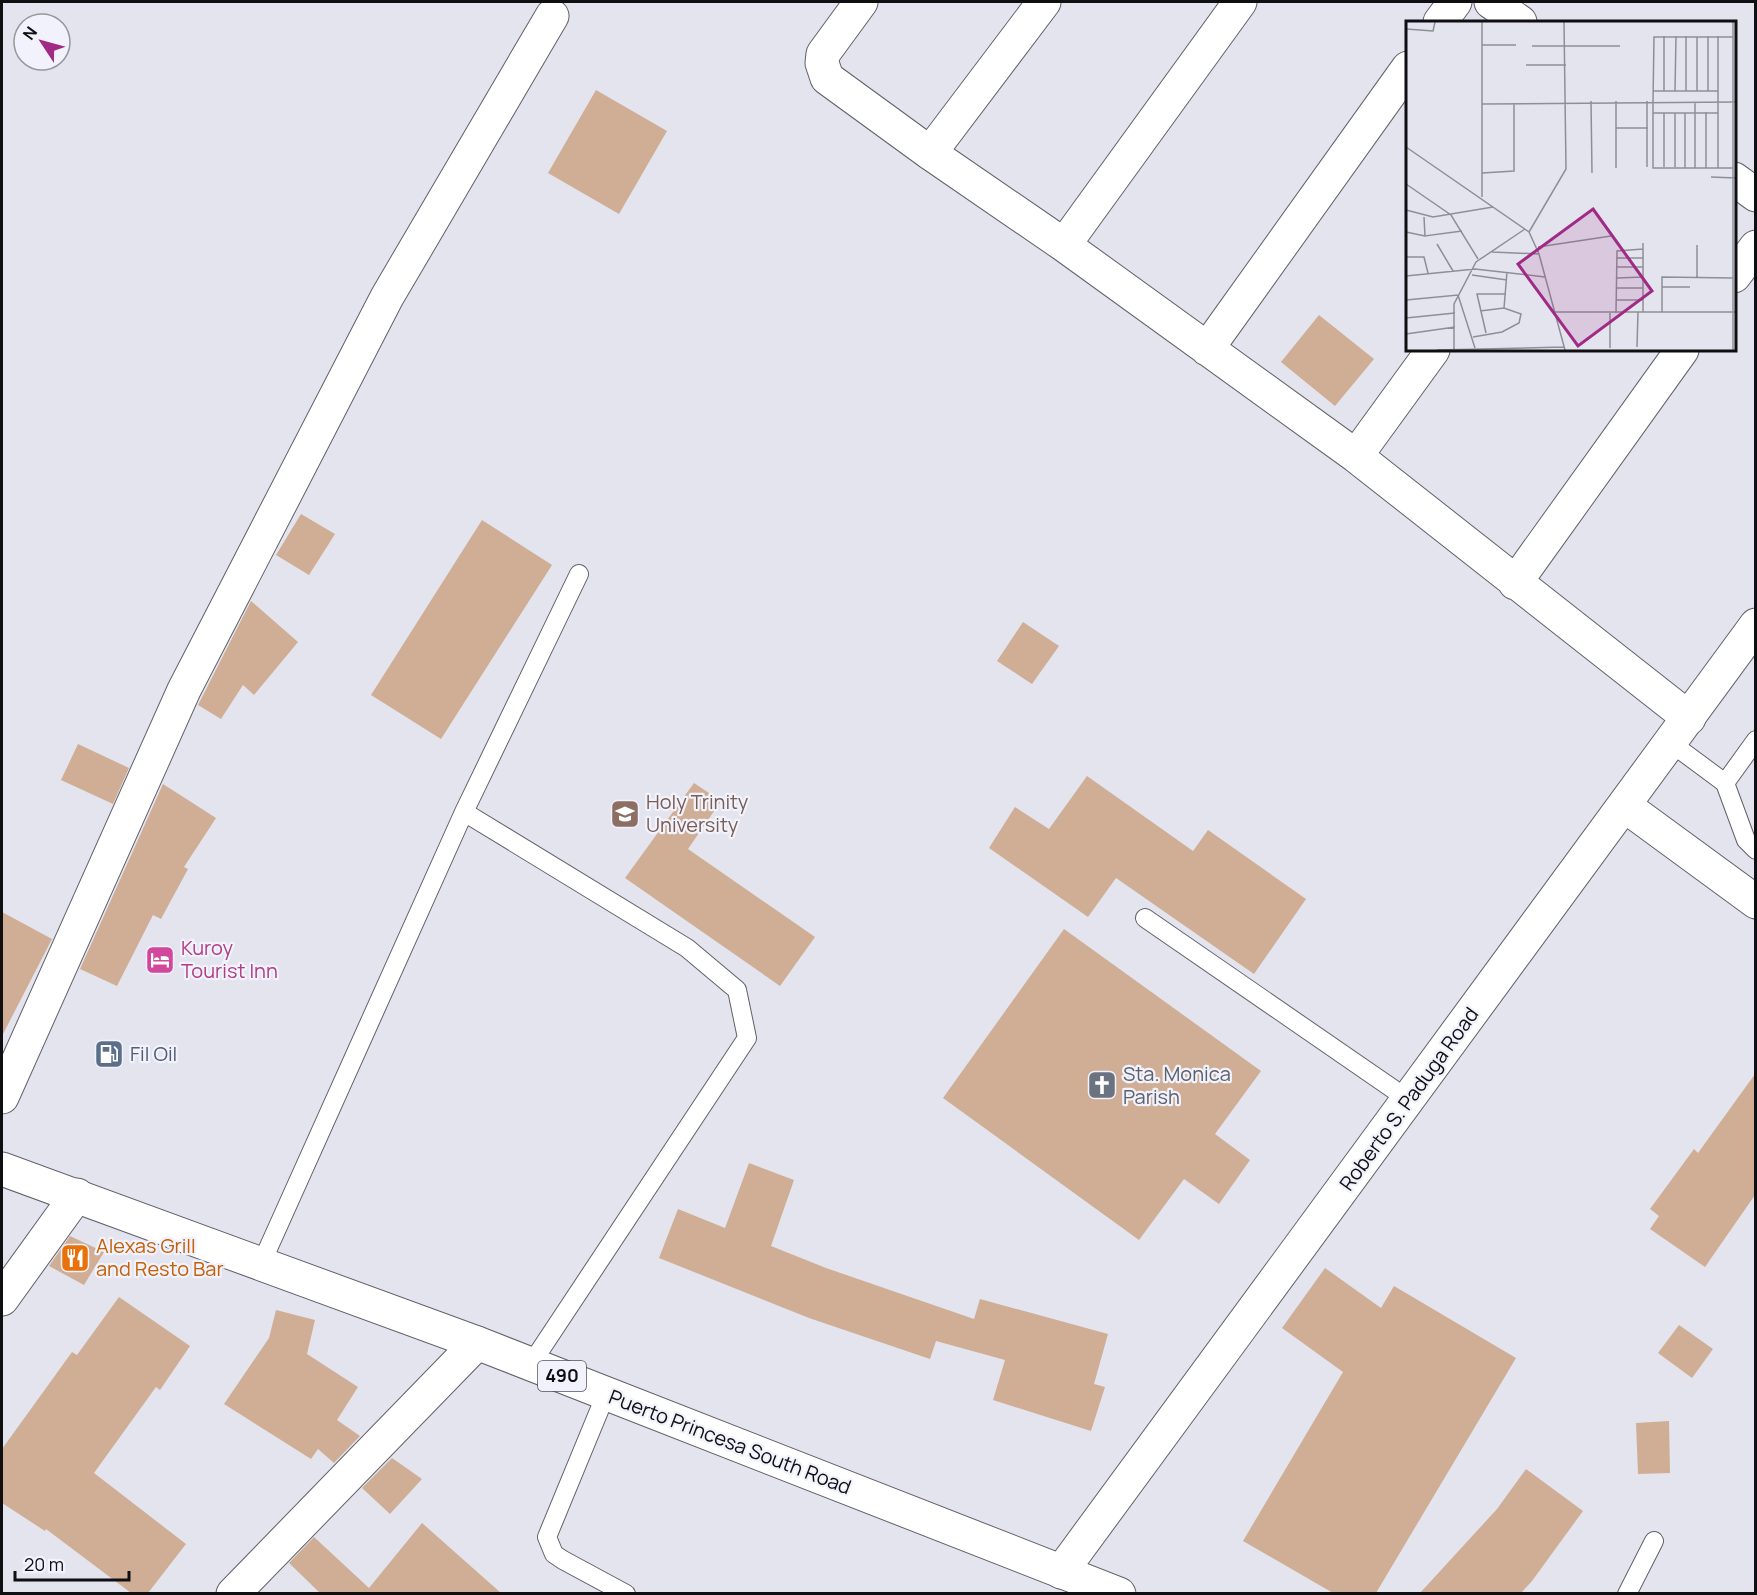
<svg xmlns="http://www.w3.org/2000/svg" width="1757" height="1595" font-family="Manrope,sans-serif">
  <rect width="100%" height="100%" fill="#e3e4ee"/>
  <!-- building -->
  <path fill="#cfae95" d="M 596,90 L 667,131 L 619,214 L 548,173 Z
    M 1319,315 L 1374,359 L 1335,406 L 1281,362 Z
    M 301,514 L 335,534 L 309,575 L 276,555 Z
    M 482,520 L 552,565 L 441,739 L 371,695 Z
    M 251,601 L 298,642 L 254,695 L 243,685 L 221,719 L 198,705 Z
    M 1023,622 L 1059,646 L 1032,684 L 997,661 Z
    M 78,744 L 129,768 L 113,804 L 61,780 Z
    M 1087,776 L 1193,851 L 1208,830 L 1306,899 L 1254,974 L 1116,878 L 1088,917 L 989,848 L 1015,807 L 1049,829 Z
    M 694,783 L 721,801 L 688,849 L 815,937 L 780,986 L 625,878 Z
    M 163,784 L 216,818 L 184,867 L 188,869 L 161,919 L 153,915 L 117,986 L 80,969 Z
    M 2,912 L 52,939 L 2,1036 Z
    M 1064,929 L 1261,1071 L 1215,1134 L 1250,1160 L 1219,1204 L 1184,1179 L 1139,1240 L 943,1098 Z
    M 1755,1074 L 1755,1195 L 1705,1267 L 1650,1229 L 1659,1216 L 1650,1209 L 1694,1149 L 1698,1153 Z
    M 749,1163 L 794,1180 L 771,1246 L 826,1268 L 974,1319 L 980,1299 L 1108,1334 L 1094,1384 L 1105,1387 L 1091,1431 L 993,1400 L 1005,1360 L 936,1341 L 930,1359 L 809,1318 L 659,1258 L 678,1209 L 725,1228 Z
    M 70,1236 L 104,1252 L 84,1285 L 49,1266 Z
    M 1325,1268 L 1381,1308 L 1394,1286 L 1516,1358 L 1376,1593 L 1333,1593 L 1243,1541 L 1343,1372 L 1282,1328 Z
    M 119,1297 L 190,1346 L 160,1390 L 156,1387 L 94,1473 L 186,1544 L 148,1593 L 131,1593 L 46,1529 L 45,1531 L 2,1503 L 2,1449 L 72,1352 L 77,1355 Z
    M 276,1310 L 315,1320 L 307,1354 L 358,1387 L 337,1420 L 360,1436 L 334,1463 L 318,1449 L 311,1459 L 224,1404 L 269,1338 Z
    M 1679,1325 L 1713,1349 L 1692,1378 L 1658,1353 Z
    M 1669,1421 L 1670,1473 L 1638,1474 L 1636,1423 Z
    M 392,1458 L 422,1479 L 390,1514 L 362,1488 Z
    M 1526,1469 L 1583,1511 L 1532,1581 L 1521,1593 L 1420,1593 L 1497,1509 Z
    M 422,1523 L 501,1593 L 320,1593 L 289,1563 L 314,1537 L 369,1588 Z"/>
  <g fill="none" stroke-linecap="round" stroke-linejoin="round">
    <!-- service casing -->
    <g stroke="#60616a" stroke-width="20">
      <path id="service" d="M 1671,743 L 1725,783 L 1756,740
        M 1725,783 L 1746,840 L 1756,850
        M 464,812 L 687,948 L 737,990 L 747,1038 L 531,1364
        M 1145,918 L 1409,1100
        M 262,1262 L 464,812 L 579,574
        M 606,1394 L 547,1537 L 554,1554 L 563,1560 L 626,1594
        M 1627,1594 L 1654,1541"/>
    </g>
    <!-- minor casing -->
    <g stroke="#60616a" stroke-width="35">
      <path id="minor" d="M 861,2 L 823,54 L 822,63 L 827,78 L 930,153 L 1064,245 L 1356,456 L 1689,718
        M 1491,2 L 1520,22
        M 1440,22 L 1455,2
        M 930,153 L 1044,2
        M 1734,179 L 1756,195
        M 1064,245 L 1240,2
        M 1734,276 L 1756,247
        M 1207,349 L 1408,68
        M 1356,456 L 1433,350
        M 1515,583 L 1682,350
        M 1625,806 L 1756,902
        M 2,1097 L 184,690 L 387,297 L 552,16
        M 2,1299 L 77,1195
        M 233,1594 L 477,1343"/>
    </g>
    <!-- tertiary casing -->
    <g stroke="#60616a" stroke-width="35">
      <path id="tertiary" d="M 1061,1572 L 1756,625"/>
    </g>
    <!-- primary casing -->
    <g stroke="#60616a" stroke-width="35">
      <path id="primary" d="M 2,1169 L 477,1343 L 1119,1594"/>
    </g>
    <!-- service -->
    <use href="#service" stroke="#fff" stroke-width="18"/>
    <!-- minor -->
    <use href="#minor" stroke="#fff" stroke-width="33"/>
    <!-- tertiary -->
    <use href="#tertiary" stroke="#fff" stroke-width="33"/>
    <!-- primary -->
    <use href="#primary" stroke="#fff" stroke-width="33"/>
  </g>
  <!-- icons -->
  <defs>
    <g id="university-square" transform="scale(1.5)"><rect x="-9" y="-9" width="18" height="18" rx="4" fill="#8d6e63" stroke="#f1f2fc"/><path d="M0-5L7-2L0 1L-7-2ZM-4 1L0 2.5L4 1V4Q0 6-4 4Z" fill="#fff"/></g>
    <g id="hotel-square" transform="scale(1.5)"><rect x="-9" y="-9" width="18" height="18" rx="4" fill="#d1479c" stroke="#f1f2fc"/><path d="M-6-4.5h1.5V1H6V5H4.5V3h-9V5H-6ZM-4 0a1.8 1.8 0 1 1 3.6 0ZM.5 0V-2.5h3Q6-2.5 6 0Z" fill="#fff"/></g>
    <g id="fuel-square" transform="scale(1.5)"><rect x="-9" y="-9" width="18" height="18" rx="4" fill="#5c6f8a" stroke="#f1f2fc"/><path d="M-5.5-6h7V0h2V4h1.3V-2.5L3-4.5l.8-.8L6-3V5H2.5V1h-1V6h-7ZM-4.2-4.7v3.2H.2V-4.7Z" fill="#fff"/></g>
    <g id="church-square" transform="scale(1.5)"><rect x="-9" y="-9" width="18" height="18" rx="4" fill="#6b7280" stroke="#f1f2fc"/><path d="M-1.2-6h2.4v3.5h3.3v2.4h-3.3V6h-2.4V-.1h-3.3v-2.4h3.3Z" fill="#fff"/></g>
    <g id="restaurant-square" transform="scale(1.5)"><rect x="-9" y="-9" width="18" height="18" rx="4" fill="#e8710a" stroke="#f1f2fc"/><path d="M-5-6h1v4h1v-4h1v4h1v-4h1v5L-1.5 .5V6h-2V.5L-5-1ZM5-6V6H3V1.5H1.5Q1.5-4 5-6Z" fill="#fff"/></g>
  </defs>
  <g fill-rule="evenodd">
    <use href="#university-square" x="625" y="814"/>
    <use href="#hotel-square" x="160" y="960"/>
    <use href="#fuel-square" x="109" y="1054"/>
    <use href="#church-square" x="1102" y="1085"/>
    <use href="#restaurant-square" x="75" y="1258"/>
  </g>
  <g text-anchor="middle" stroke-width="4.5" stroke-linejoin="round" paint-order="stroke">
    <!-- shield labels -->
    <rect fill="#f1f2fc" stroke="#535358" stroke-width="1.5" x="538" y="1361" width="48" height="30" rx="4.5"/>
    <g font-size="18" font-weight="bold" fill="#0f0f12">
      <text x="562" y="1382">490</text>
    </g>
    <!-- education labels -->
    <g font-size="20" fill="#785e54" stroke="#f1f2fc" text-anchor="start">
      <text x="646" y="809">Holy Trinity<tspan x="646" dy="23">University</tspan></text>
    </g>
    <!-- hotel labels -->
    <g font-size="20" fill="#b23c85" stroke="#f1f2fc" text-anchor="start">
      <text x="181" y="955">Kuroy<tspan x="181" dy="23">Tourist Inn</tspan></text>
    </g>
    <!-- service labels -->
    <g font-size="20" fill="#4e5e75" stroke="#f1f2fc" text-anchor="start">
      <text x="130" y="1061">Fil Oil</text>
    </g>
    <!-- worship labels -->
    <g font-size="20" fill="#5b616d" stroke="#f1f2fc" text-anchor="start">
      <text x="1123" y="1081">Sta. Monica<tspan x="1123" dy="23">Parish</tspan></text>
    </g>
    <!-- street labels -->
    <g font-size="20" fill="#0f0f12" stroke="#f1f2fc">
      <text transform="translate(1409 1099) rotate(-54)" y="7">Roberto S. Paduga Road</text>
      <text transform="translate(730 1442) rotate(21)" y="7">Puerto Princesa South Road</text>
    </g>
    <!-- food labels -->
    <g font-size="20" fill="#c56008" stroke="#f1f2fc" text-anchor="start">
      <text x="96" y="1253">Alexas Grill<tspan x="96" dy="23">and Resto Bar</tspan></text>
    </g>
  </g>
  <!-- overview -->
  <g transform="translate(1406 21)">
    <rect width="330" height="330" fill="#e3e4ee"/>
    <path fill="none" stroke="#8e8f96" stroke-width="1.5" d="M 0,8 L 27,10 L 29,1M 76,24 L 110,24M 126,25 L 214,25M 120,44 L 160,44M 247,70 L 312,70M 258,70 L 258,15M 269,70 L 270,15M 280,70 L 280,15M 291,70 L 291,16M 302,70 L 302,15M 185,80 L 186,152M 289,81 L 289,147M 76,83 L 330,81M 300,91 L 300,147M 247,92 L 312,92M 258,92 L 258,146M 269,92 L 269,146M 279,92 L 279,147M 210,107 L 242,107M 0,126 L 123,211 L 133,233 L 159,329M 241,146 L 241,80M 210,147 L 210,80M 312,147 L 312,15M 327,147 L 247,147 L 247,81 L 248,16 L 327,16M 76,152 L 108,150 L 108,82M 305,156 L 330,157M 0,163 L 45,194 L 72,238M 76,176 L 76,1M 0,189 L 27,196 L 87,186M 18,196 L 19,215 L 56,210M 0,211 L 19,215M 123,211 L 160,148 L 158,1M 31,223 L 47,250M 132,226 L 205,215M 86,231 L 133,233M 0,236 L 18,236 L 22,252M 211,237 L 237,237M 211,246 L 237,246M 66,254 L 101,259M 0,255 L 69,248 L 139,256M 291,256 L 291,224M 211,257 L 237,256M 256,266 L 284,266M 211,267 L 237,267M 0,279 L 52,274 L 69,327M 211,279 L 237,279M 98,287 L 101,251M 149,291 L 330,291M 237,291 L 237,222M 256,291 L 256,256 L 327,257M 210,292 L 211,230 L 237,228M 0,297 L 49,292M 80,312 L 71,273 L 100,273M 0,313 L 49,306M 67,316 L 96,311 L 113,302 L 115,293 L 98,287 L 74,290M 231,326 L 232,291M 204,327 L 204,292M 31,329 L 158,326M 48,329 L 48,283 L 70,241 L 119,208M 327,329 L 327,1"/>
    <path fill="#a02a84" fill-opacity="0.15" stroke="#a02a84" stroke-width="3" d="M 187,188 L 246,270 L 172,325 L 112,243 Z"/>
    <rect width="330" height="330" fill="none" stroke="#0f0f12" stroke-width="3"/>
  </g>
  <!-- border -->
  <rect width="1757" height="1595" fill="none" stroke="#0f0f12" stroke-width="6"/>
  <!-- north arrow -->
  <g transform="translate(42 42) rotate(306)"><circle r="28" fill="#f1f2fc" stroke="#97979e" stroke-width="1.5"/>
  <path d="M0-4.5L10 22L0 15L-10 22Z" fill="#a02a84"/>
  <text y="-9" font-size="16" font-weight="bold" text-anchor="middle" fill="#0f0f12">N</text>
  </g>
  <!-- scale -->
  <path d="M15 1571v9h114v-9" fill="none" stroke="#0f0f12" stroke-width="3"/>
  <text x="24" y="1571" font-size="18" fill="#0f0f12" stroke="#f1f2fc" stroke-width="4.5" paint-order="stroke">20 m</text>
</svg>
